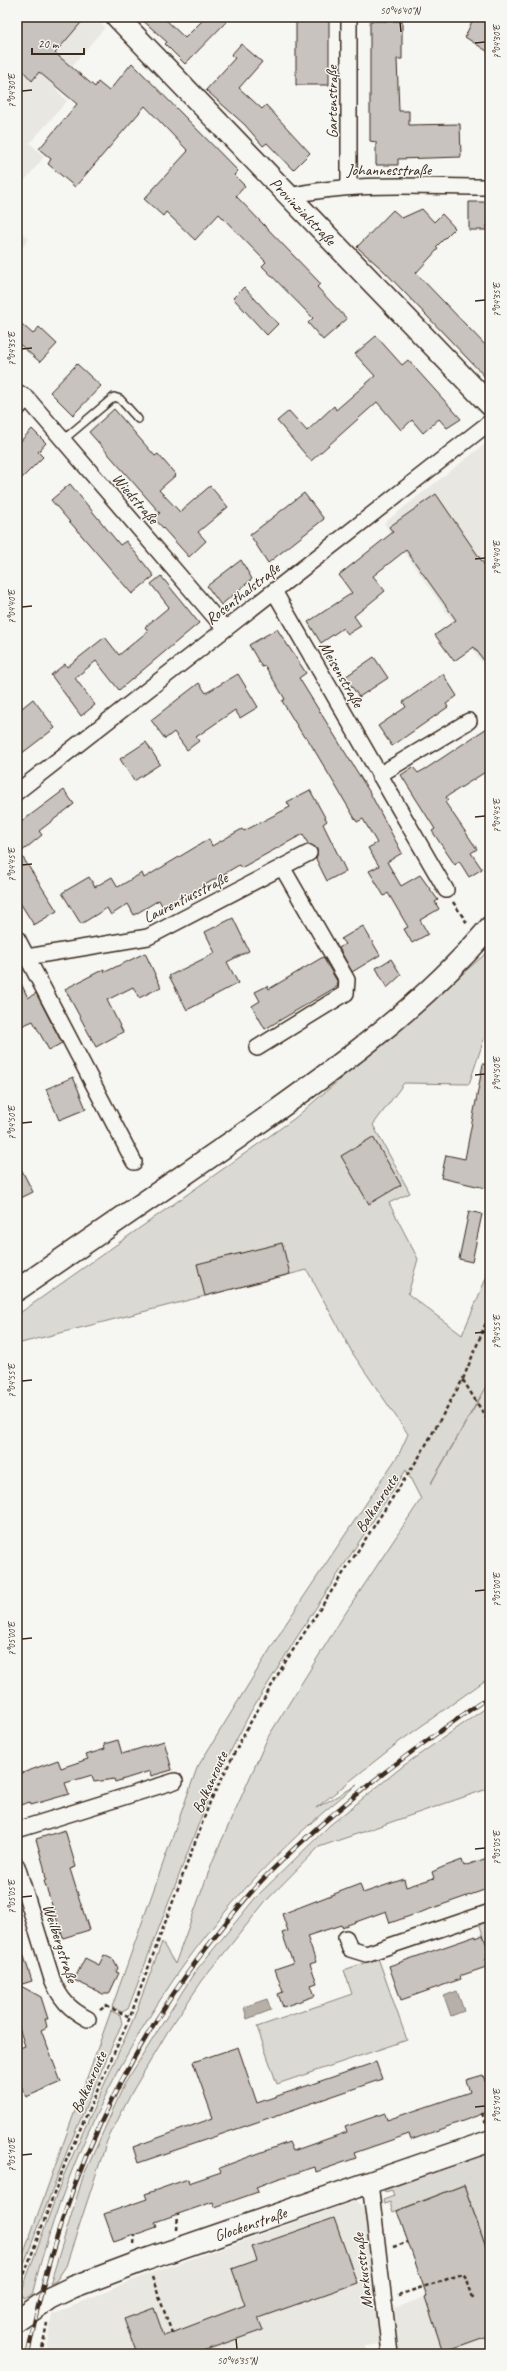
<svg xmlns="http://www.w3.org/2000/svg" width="507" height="2371" font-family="Caveat,sans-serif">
  <rect width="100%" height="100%" fill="#f6f6f2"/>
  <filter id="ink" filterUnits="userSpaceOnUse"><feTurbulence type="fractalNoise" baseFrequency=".025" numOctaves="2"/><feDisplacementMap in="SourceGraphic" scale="8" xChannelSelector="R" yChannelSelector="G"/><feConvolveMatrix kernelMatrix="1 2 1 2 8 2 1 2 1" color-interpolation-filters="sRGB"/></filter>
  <g filter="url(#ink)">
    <!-- built -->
    <path fill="#e8e7e2" d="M 17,17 L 95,17 L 105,27 L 54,87 L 67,101 L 30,143 L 44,157 L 17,190 Z
      M 17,228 L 29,239 L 17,254 Z
      M 490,440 L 490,674 L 384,523 Z
      M 355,2201 L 365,2208 L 380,2344 L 365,2346 L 366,2354 L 45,2354 L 52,2315 L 143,2276 Z
      M 490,2252 L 490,2354 L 397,2354 L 393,2309 L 425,2297 L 419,2274 L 448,2263 L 450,2266 Z"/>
    <!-- green -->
    <path fill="#dad9d3" stroke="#8a8278" d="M 490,950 L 490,1021 L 469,1084 L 404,1083 L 373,1125 L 410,1193 L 389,1203 L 418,1259 L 408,1294 L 462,1335 L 490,1269 L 490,1379 L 430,1485 L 490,1381 L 490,1677 L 399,1742 L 316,1808 L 357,1785 C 194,1910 81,2098 32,2295 L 24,2299 L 21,2293 L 63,2177 L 133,2020 L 162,1942 L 175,1964 L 213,1860 L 268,1737 L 341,1620 L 421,1499 L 406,1470 L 297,1637 L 251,1711 L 213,1786 L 128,2009 L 122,2012 L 112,2007 L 197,1768 L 285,1625 L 399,1454 L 408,1434 L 353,1354 L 307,1270 L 17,1344 L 17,1315 L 295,1118 Z
      M 490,1705 L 490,1788 L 319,1847 L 264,1903 L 202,1981 L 168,2031 L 132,2092 L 107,2141 L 66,2266 L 56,2281 L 50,2284 L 83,2177 L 124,2085 L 194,1973 L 256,1897 L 330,1825 L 403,1766 Z
      M 490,1919 L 490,1954 L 479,1923 Z
      M 378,1958 L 407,2040 L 277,2084 L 257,2027 L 352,1994 L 344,1970 Z
      M 111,2011 L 120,2015 L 122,2023 L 69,2146 L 17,2282 L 17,2256 L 22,2258 Z
      M 490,2152 L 490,2252 L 488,2253 L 464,2185 L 393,2212 L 390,2202 L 384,2204 L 383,2200 L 394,2196 L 392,2190 L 385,2192 L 384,2190 Z"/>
    <!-- water -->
    <path fill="#b6b0a9" stroke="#857a71" d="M 457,1991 L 464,2011 L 451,2016 L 444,1996 Z
      M 267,1999 L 271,2010 L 247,2019 L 244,2007 Z"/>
    <!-- building -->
    <path fill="#c8c3be" stroke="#3b2a1e" d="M 17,17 L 86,17 L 55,53 L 95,87 L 98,82 L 109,91 L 132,63 L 238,171 L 234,175 L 245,186 L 236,196 L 319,282 L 320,284 L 317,287 L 347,319 L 323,340 L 308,323 L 313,318 L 262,266 L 266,262 L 219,214 L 195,240 L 166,212 L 163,216 L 144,199 L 188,151 L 145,106 L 75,187 L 48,164 L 51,159 L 39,149 L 77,104 L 39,72 L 32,81 L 17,64 Z
      M 139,17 L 163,17 L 185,38 L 206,17 L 231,17 L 185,64 L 165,44 L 167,42 Z
      M 296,17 L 329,17 L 329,85 L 296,85 Z
      M 474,17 L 490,17 L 490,53 L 465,37 Z
      M 370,21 L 402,21 L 402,59 L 397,59 L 399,111 L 409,111 L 409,125 L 460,124 L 461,157 L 398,159 L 398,165 L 376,165 L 376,142 L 370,141 Z
      M 241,44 L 262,62 L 239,88 L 262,109 L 266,105 L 310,153 L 293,170 L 267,143 L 263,146 L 245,125 L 206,90 L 235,58 L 231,55 Z
      M 469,202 L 490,202 L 490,225 L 487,225 L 487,230 L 469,230 Z
      M 422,209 L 434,222 L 442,214 L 455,228 L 436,247 L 438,249 L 416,273 L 490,350 L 490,382 L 384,271 L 357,247 L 393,210 L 402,218 Z
      M 244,287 L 278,324 L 267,335 L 233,298 Z
      M 17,320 L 33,334 L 39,327 L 57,344 L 40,362 L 17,342 Z
      M 376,336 L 402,365 L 408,360 L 461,419 L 447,428 L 439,419 L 423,433 L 412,420 L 401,430 L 377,402 L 311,461 L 277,421 L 289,411 L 307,431 L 334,406 L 336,410 L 359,390 L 375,376 L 355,354 Z
      M 77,364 L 101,386 L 73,415 L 50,392 Z
      M 114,409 L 155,456 L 158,454 L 176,475 L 159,490 L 180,512 L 210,486 L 228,507 L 198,532 L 206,541 L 189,557 L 154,518 L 160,513 L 89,432 Z
      M 32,429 L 46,443 L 38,452 L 43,457 L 17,483 L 17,445 Z
      M 70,484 L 120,545 L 126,541 L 154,576 L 132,594 L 51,500 Z
      M 304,493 L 324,519 L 268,563 L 250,535 Z
      M 436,494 L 490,573 L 490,669 L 474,647 L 454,661 L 435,635 L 456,620 L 406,550 L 373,576 L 385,591 L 354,616 L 361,626 L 348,634 L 343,628 L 321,643 L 308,622 L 352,593 L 339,575 L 393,532 L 389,527 Z
      M 241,560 L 252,579 L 221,605 L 207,586 Z
      M 161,576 L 199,623 L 119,690 L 96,661 L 75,678 L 95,705 L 81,716 L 51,675 L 65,664 L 67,667 L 105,637 L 119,655 L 148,631 L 145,627 L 169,607 L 151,584 Z
      M 277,629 L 306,673 L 299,678 L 369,791 L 402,853 L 387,862 L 401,886 L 420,875 L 438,900 L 435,902 L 439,909 L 420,920 L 428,934 L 412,943 L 404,929 L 408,927 L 388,893 L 384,896 L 369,871 L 379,866 L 368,848 L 377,843 L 363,819 L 357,822 L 306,736 L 304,737 L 282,701 L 285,699 L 265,666 L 262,667 L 249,645 Z
      M 374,657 L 388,678 L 359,697 L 345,677 Z
      M 238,674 L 258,707 L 240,718 L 235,710 L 196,737 L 199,741 L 187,750 L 174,732 L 165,739 L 151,720 L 199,683 L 206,693 Z
      M 443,674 L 457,696 L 446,704 L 448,707 L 392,746 L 378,726 L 406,707 L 403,702 Z
      M 33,699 L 55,728 L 17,757 L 17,712 Z
      M 490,726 L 490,769 L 446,797 L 448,800 L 445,802 L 477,849 L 471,853 L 482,869 L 469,877 L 459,861 L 455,865 L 432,831 L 435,829 L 401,775 L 413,767 L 418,773 L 427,768 Z
      M 146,742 L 160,764 L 134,781 L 120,759 Z
      M 64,790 L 74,804 L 39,831 L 42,835 L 20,853 L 57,911 L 34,925 L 17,898 L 17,825 Z
      M 310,790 L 327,821 L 323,824 L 346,871 L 327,881 L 316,859 L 317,849 L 308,844 L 303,834 L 241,868 L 239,865 L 164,909 L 159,900 L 134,915 L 128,904 L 111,915 L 107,908 L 81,924 L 62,893 L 89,877 L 95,887 L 112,877 L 118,887 L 142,873 L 144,878 L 209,839 L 212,846 L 242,829 L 244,831 L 290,807 L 287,802 Z
      M 233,918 L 249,951 L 227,962 L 238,983 L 187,1010 L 169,976 L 215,953 L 205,932 Z
      M 363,926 L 380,955 L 352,972 L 339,948 L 345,944 L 341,939 Z
      M 145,953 L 161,987 L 139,998 L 133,987 L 107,1000 L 123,1032 L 96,1047 L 65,989 L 104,969 L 105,972 Z
      M 323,957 L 337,981 L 338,986 L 265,1029 L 252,1006 L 260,1001 L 255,992 L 267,986 L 269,989 Z
      M 391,959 L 401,975 L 387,988 L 376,968 Z
      M 17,975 L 28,998 L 36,993 L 62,1043 L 49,1050 L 33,1021 L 17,1028 Z
      M 483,1064 L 490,1065 L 490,1189 L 441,1178 L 446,1155 L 465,1159 Z
      M 73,1077 L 86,1109 L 59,1120 L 46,1089 Z
      M 373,1137 L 401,1185 L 369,1204 L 341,1156 Z
      M 17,1161 L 33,1192 L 17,1200 Z
      M 469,1211 L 482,1214 L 472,1262 L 459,1259 Z
      M 282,1243 L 290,1274 L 205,1296 L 197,1264 Z
      M 118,1740 L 122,1754 L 164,1741 L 172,1770 L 151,1776 L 150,1771 L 115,1782 L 114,1779 L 94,1782 L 92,1775 L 65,1783 L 69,1794 L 31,1805 L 30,1802 L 17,1806 L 17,1775 L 58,1760 L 61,1768 L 88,1759 L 86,1755 L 105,1749 L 104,1744 Z
      M 65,1830 L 76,1867 L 70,1869 L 89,1930 L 63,1938 L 44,1881 L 46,1880 L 44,1867 L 36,1839 Z
      M 490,1857 L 490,1888 L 390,1923 L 386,1911 L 342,1927 L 341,1925 L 307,1936 L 316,1962 L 310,1964 L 317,1983 L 311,1985 L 315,1996 L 283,2007 L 278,1994 L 283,1992 L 275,1969 L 293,1963 L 282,1933 L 288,1931 L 282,1914 L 360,1884 L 363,1893 L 404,1879 L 406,1887 L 434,1878 L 432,1872 L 443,1867 L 462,1860 L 464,1866 Z
      M 483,1935 L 490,1954 L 490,1958 L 484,1960 L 486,1967 L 460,1976 L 461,1979 L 401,2000 L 389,1966 L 476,1936 L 476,1938 Z
      M 17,1944 L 20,1944 L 32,1981 L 19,1985 L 41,1997 L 48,2019 L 45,2019 L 47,2027 L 41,2030 L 61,2082 L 26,2097 L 17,2076 L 17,2049 L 25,2046 L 17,2022 Z
      M 104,1955 L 114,1960 L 118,1968 L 116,1972 L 119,1973 L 109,1994 L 103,1994 L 74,1980 L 85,1958 L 99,1965 Z
      M 238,2047 L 257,2103 L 376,2062 L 382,2079 L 138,2163 L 133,2147 L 213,2118 L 193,2062 Z
      M 483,2075 L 490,2096 L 490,2111 L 411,2140 L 409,2134 L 354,2153 L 356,2158 L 316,2172 L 315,2167 L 277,2179 L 256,2187 L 258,2192 L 215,2207 L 213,2202 L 178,2214 L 155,2222 L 157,2227 L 114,2242 L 104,2214 L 147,2199 L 145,2194 L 188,2179 L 189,2183 L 221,2172 L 219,2168 L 289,2142 L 293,2151 L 347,2132 L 345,2127 L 385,2113 L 387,2120 L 470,2092 L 466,2080 Z
      M 464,2185 L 490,2259 L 490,2335 L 443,2352 L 425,2297 L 427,2296 L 397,2211 Z
      M 334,2218 L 357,2283 L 258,2318 L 263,2330 L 194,2354 L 137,2354 L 124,2319 L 154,2308 L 164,2336 L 245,2305 L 232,2269 L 257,2260 L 252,2247 Z"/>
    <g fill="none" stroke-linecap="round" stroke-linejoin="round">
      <!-- lane casing -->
      <g stroke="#3b2a1e" stroke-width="10">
        <path id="lane" d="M 63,440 L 114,397 L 120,399 L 138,419"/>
      </g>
      <!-- street casing -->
      <g stroke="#3b2a1e" stroke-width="18">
        <path id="street" d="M 349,17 L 349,186
          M 289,196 C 355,181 423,187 490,187
          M 17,392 L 27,398 L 225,629
          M 17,409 L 27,398
          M 274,591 L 446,890
          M 379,775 L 469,721
          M 17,792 L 490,422
          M 17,938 L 134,1162
          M 27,957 L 148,937 L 309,853
          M 257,1048 L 346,993 L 347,980 L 282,867
          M 17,1830 L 175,1781
          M 17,1866 L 52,1979 C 60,1999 69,2009 88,2019
          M 346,1938 L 350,1949 L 366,1954 L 490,1912
          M 370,2183 L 390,2354"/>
      </g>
      <!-- secondary casing -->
      <g stroke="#3b2a1e" stroke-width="24">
        <g id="secondary">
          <path id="s1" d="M 117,17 L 490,405"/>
          <path d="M 17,1290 C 90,1240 163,1190 236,1139 C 326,1076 418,1011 490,927"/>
          <path id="s2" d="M 17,2321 L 50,2298 L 73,2287 L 145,2260 L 490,2141"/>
        </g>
      </g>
      <!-- path -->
      <path stroke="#3b2a1e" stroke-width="2.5" stroke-dasharray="4 3" stroke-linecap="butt" d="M 453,902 L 467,923
        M 463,1380 L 490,1424
        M 100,2010 L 106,2006 L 130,2017
        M 482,2113 L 486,2124
        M 177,2230 L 178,2214
        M 134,2244 L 135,2235
        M 393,2247 L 408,2242
        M 152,2277 L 172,2333
        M 17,2294 L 66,2161 L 130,2017 L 210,1802 L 245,1732 L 284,1664 L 419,1457 L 463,1379 L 490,1313
        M 398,2295 L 463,2274 L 466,2276 L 473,2298
        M 41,2354 L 47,2323"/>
      <!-- lane -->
      <use href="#lane" stroke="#f6f6f2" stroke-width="7"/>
      <!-- street -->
      <use href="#street" stroke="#f6f6f2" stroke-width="15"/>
      <!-- secondary -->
      <use href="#secondary" stroke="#f6f6f2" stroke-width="21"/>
      <!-- rail casing -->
      <g stroke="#3b2a1e" stroke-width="4.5">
        <path id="rail" d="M 28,2354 C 55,2207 111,2076 200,1956 C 222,1928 243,1899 269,1873 C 336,1806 412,1750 490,1696"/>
      </g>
      <!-- rail -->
      <use href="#rail" stroke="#f6f6f2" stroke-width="3" stroke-dasharray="9" stroke-linecap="butt"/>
    </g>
  </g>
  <!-- ticks -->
  <path fill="none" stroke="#3b2a1e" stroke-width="1.5" d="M 400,22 L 401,32M 475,43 L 485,42M 22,91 L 32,90M 475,301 L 485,300M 22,349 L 32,348M 475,559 L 485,558M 22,607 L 32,606M 475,817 L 485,816M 22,865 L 32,864M 475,1075 L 485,1074M 22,1123 L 32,1122M 475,1333 L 485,1332M 22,1381 L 32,1380M 475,1591 L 485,1590M 22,1639 L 32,1638M 475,1849 L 485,1848M 22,1897 L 32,1896M 475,2107 L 485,2106M 22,2155 L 32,2154M 236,2339 L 237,2349"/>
  <g text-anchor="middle" stroke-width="3" stroke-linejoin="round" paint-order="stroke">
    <!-- street labels -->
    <g font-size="16" fill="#3b2a1e" stroke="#f6f6f2">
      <text transform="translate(331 102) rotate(-90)" y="6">Gartenstraße</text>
      <text x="389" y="175">Johannesstraße</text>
      <text dy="6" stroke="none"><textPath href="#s1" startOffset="269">Provinzialstraße</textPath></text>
      <text transform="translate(136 498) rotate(49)" y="6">Wiedstraße</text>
      <text transform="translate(242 593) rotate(-38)" y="6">Rosenthalstraße</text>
      <text transform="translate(342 674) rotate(60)" y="6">Meisenstraße</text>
      <text transform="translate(185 897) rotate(-27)" y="6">Laurentiusstraße</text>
      <text transform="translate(376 1503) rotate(-57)" y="6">Balkanroute</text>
      <text transform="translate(209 1782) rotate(-66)" y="6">Balkanroute</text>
      <text transform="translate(61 1943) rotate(72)" y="6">Weilbergstraße</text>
      <text transform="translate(88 2082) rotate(-66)" y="6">Balkanroute</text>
      <text dy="6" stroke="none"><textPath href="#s2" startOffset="254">Glockenstraße</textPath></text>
      <text transform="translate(362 2271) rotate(-97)" y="6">Markusstraße</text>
    </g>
  </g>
  <!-- margin -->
  <rect width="507" height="2371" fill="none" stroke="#f6f6f2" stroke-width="44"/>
  <!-- scale -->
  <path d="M32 48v6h52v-6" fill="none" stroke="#3b2a1e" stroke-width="2"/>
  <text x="38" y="48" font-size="12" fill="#3b2a1e" stroke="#f6f6f2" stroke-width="3" paint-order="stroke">20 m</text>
  <rect x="22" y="22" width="463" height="2327" fill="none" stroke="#3b2a1e" stroke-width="1.5"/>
  <g font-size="10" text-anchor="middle" fill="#3b2a1e">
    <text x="400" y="14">50°46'40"N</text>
    <text transform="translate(496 42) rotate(-90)" y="4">7°04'30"E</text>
    <text transform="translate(11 91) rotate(-90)" y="4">7°04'30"E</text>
    <text transform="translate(496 300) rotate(-90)" y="4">7°04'35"E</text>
    <text transform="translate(11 349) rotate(-90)" y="4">7°04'35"E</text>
    <text transform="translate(496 558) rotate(-90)" y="4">7°04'40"E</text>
    <text transform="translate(11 607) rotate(-90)" y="4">7°04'40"E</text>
    <text transform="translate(496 816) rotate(-90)" y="4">7°04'45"E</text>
    <text transform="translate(11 865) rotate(-90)" y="4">7°04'45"E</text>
    <text transform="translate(496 1074) rotate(-90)" y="4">7°04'50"E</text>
    <text transform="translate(11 1123) rotate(-90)" y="4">7°04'50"E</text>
    <text transform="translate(496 1332) rotate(-90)" y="4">7°04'55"E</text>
    <text transform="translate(11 1381) rotate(-90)" y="4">7°04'55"E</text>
    <text transform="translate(496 1590) rotate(-90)" y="4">7°05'00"E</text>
    <text transform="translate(11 1639) rotate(-90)" y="4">7°05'00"E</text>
    <text transform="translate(496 1848) rotate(-90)" y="4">7°05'05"E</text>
    <text transform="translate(11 1897) rotate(-90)" y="4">7°05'05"E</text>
    <text transform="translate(496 2106) rotate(-90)" y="4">7°05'10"E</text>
    <text transform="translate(11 2155) rotate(-90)" y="4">7°05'10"E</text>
    <text x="237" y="2364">50°46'35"N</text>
  </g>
</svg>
